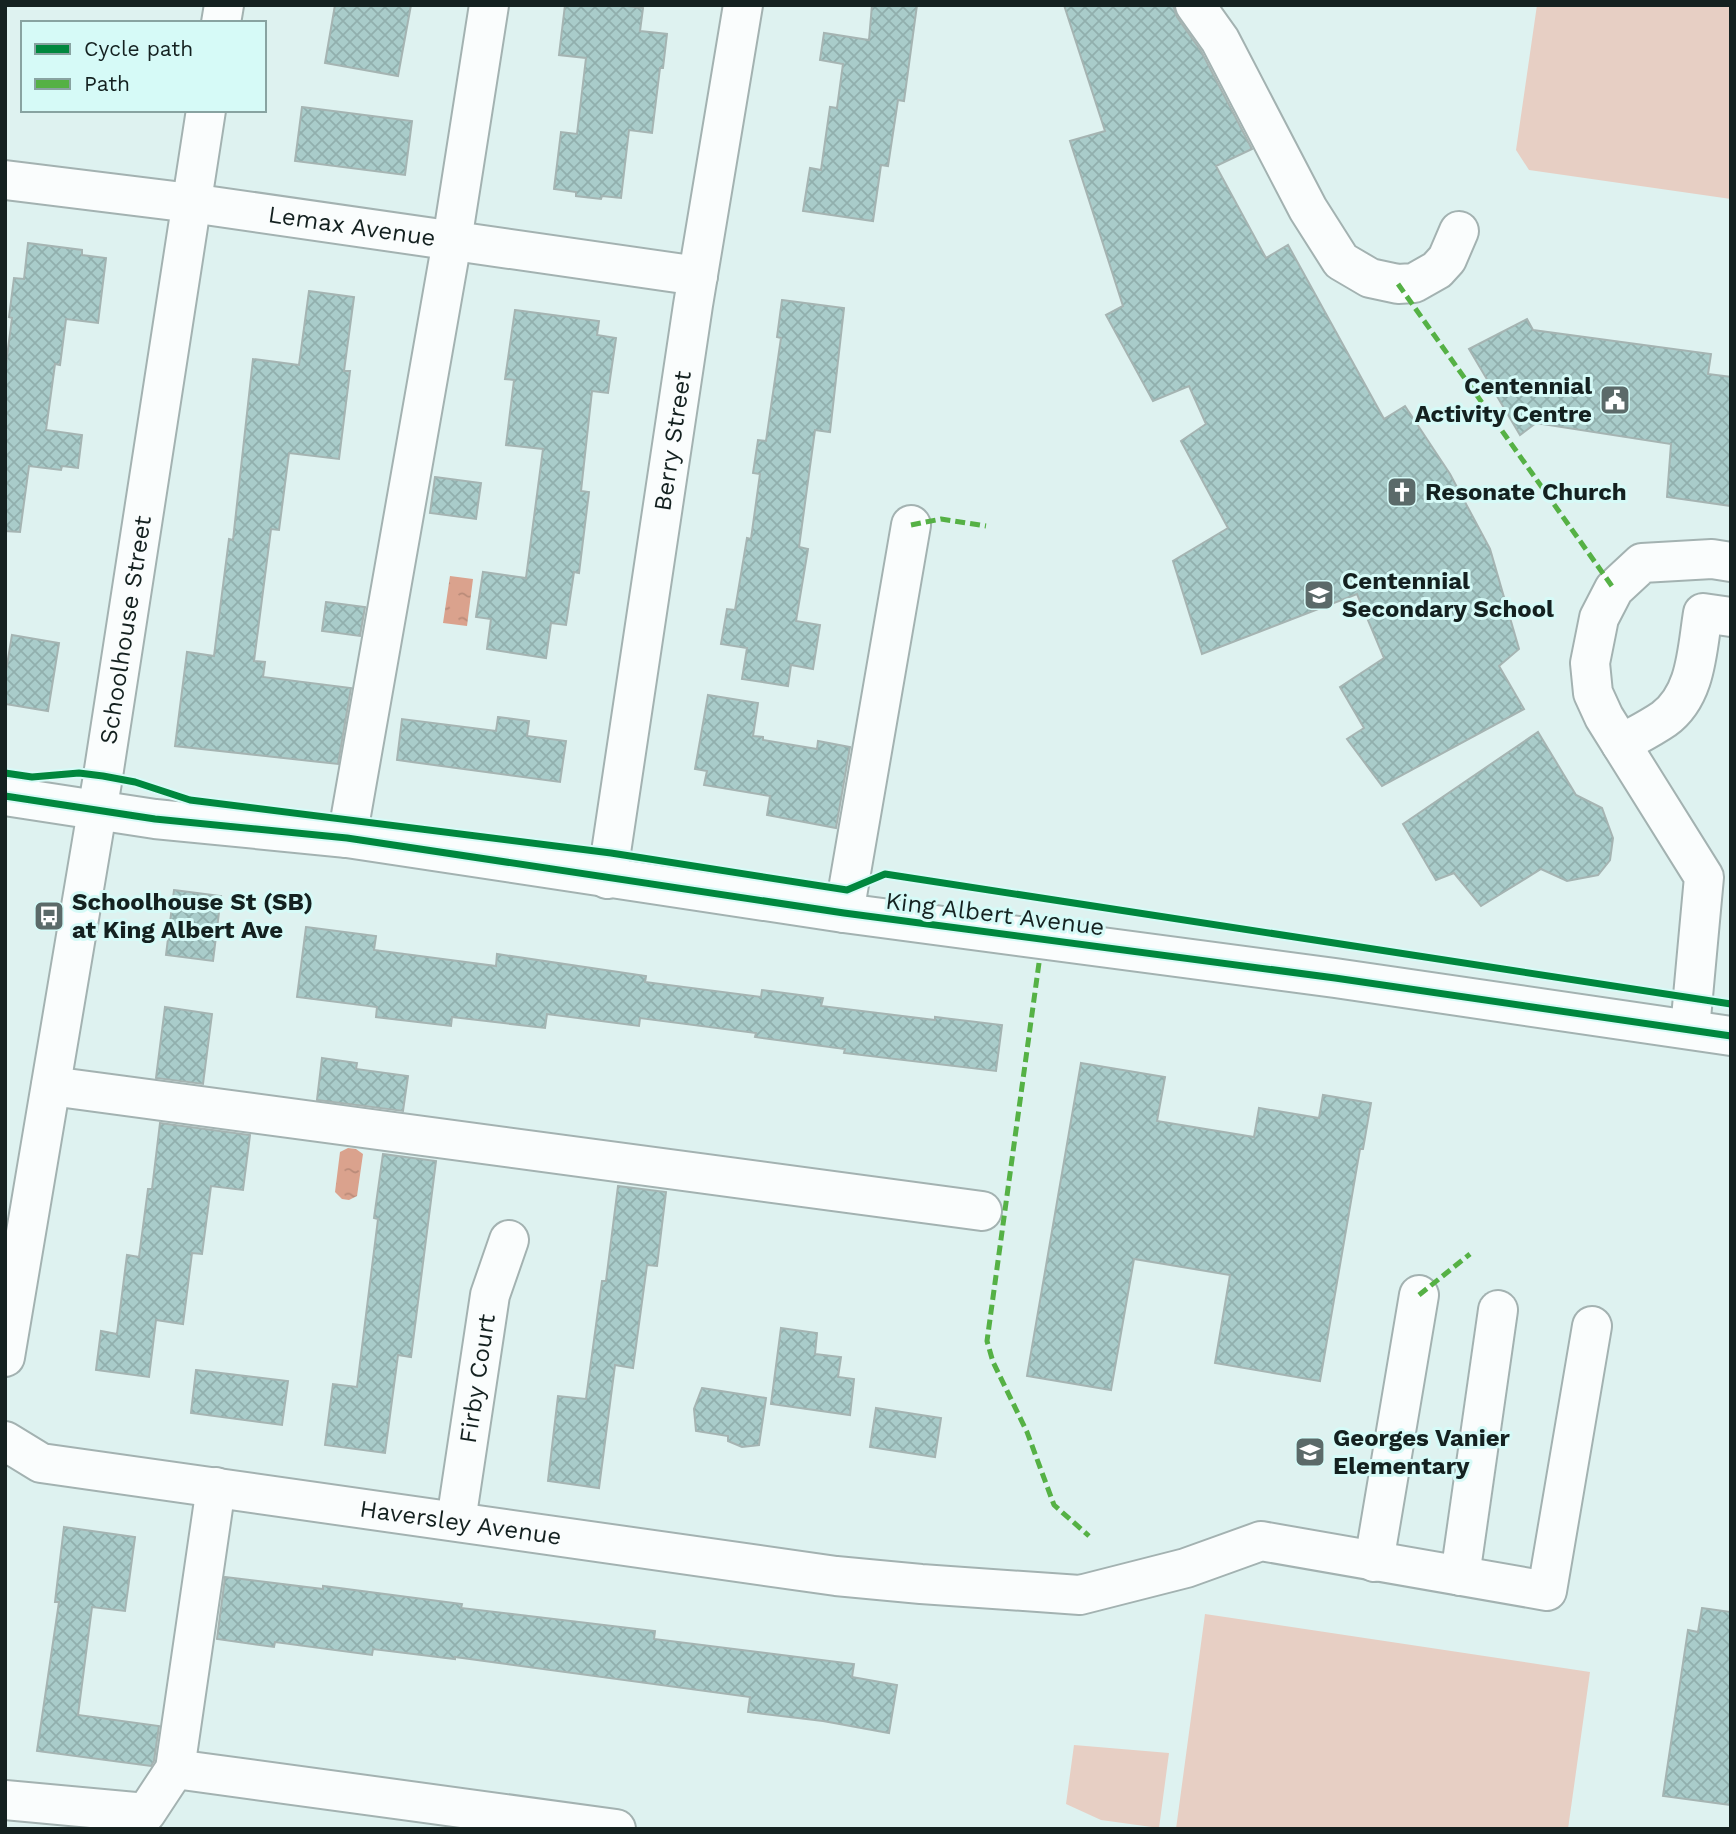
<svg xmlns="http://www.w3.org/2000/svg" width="1736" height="1834" font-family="'Work Sans',sans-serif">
  <defs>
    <pattern id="water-ripples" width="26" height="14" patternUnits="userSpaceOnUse" patternTransform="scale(1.75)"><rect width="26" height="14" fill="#daa28d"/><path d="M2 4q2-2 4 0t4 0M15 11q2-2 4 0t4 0" fill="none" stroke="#ba8b79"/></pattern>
    <pattern id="building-cross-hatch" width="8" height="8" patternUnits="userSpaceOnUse" patternTransform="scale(1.75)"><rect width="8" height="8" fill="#a9ccca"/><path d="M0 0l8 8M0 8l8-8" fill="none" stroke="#91afad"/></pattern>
  </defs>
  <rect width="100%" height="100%" fill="#def2f0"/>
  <!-- green -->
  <path fill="#e7cfc4" d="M 1537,5 L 1731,5 L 1731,199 L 1529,170 L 1516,150 Z
    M 1205,1614 L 1590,1672 L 1568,1829 L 1176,1829 Z
    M 1074,1745 L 1169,1753 L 1159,1828 L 1101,1820 L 1066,1804 Z"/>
  <!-- water -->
  <path fill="url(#water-ripples)" d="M 450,576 L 473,579 L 467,626 L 443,623 Z
    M 348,1148 L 356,1149 L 363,1154 L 357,1196 L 349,1200 L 342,1199 L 335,1192 L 340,1152 Z"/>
  <!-- building -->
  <path fill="url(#building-cross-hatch)" stroke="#a5b4b2" stroke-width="2" d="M 335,5 L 411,5 L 398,76 L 325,63 Z
    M 565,5 L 619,5 L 643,8 L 640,31 L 667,34 L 663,68 L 660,68 L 652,133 L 629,130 L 621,198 L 602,196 L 601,199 L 576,196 L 576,192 L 554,189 L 561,132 L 577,134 L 586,58 L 559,55 Z
    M 872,5 L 917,5 L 904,101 L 898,100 L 888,166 L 881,165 L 873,221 L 803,211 L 810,168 L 821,170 L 830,107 L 837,108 L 843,64 L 820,60 L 824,33 L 869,40 Z
    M 1064,5 L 1173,5 L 1177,17 L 1201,51 L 1252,149 L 1216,166 L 1266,258 L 1288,245 L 1384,419 L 1405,406 L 1450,474 L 1490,549 L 1519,649 L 1499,666 L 1524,709 L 1382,786 L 1347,739 L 1364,728 L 1340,687 L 1384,658 L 1357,594 L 1202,654 L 1173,561 L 1228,528 L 1181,441 L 1206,424 L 1189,386 L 1153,401 L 1106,315 L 1123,306 L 1070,141 L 1105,131 Z
    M 302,107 L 412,121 L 405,175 L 295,161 Z
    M 28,243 L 82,250 L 82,255 L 106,258 L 98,323 L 66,319 L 60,365 L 55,364 L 46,430 L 82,435 L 78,468 L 62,466 L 61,470 L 29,466 L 20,532 L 5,531 L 5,372 L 12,318 L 9,317 L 14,278 L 24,279 Z
    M 309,291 L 354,297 L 344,371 L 350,371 L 339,459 L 289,453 L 279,530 L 271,529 L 254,661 L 265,662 L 263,677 L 351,688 L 338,764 L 175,746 L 187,652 L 214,656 L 229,539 L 233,540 L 253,359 L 299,365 Z
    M 782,300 L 844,308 L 830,432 L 815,430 L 799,547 L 808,549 L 796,621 L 820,625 L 813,669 L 791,665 L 788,686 L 742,679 L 747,648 L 721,644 L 727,609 L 735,610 L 747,538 L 751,539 L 760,474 L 753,473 L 758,440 L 766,441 L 781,338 L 777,337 Z
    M 515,310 L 599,321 L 597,335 L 616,338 L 608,393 L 592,391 L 581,491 L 589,492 L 579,573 L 574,572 L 566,625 L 551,623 L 546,658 L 487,649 L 491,619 L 476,617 L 483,572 L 526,578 L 543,449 L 506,445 L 514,380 L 505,379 Z
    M 1527,319 L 1533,330 L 1711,354 L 1708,374 L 1731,377 L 1731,506 L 1667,497 L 1671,444 L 1536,423 L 1520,435 L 1469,349 Z
    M 435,477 L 481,483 L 476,519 L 430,513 Z
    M 326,602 L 365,607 L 360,636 L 322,631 Z
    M 12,635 L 59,643 L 48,711 L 5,704 L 5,677 Z
    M 708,695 L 758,703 L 753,736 L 763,737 L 763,740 L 817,749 L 818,741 L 850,747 L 836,828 L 767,815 L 770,796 L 704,785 L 707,771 L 695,769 Z
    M 498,717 L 529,721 L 527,736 L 566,741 L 560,782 L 397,760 L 402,719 L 496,731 Z
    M 1538,732 L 1576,795 L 1602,808 L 1613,838 L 1610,860 L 1598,875 L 1567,881 L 1541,869 L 1481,906 L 1454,873 L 1436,880 L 1403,824 Z
    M 174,890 L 221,896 L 213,961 L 166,955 Z
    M 306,927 L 376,936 L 374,950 L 496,966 L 497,954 L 646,976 L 645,982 L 761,997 L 762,990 L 823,998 L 821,1006 L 935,1020 L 935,1017 L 1002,1025 L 996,1071 L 844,1053 L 845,1049 L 755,1037 L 756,1033 L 640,1018 L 639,1026 L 547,1014 L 545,1028 L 452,1017 L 451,1026 L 376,1017 L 377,1007 L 297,997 Z
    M 165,1007 L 212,1014 L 203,1084 L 156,1078 Z
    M 322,1058 L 357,1063 L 356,1069 L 408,1076 L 403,1111 L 317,1100 Z
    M 1081,1063 L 1165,1077 L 1157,1121 L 1254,1137 L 1259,1108 L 1319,1118 L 1323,1095 L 1371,1103 L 1363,1149 L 1360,1149 L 1320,1381 L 1215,1363 L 1230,1275 L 1134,1259 L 1111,1390 L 1027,1376 Z
    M 160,1123 L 250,1135 L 243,1190 L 211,1186 L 202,1254 L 192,1253 L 183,1324 L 156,1320 L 149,1377 L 96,1370 L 101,1331 L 117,1334 L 127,1255 L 139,1257 L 148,1189 L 152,1189 Z
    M 383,1154 L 436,1161 L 411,1357 L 398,1355 L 385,1453 L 325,1445 L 333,1384 L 357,1387 L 378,1219 L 374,1218 Z
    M 618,1186 L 666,1192 L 657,1266 L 647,1265 L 633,1368 L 615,1365 L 599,1488 L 548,1481 L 558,1396 L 586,1399 L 602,1281 L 606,1281 Z
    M 781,1328 L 817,1333 L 815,1354 L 841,1357 L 838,1377 L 854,1379 L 850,1415 L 771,1404 Z
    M 196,1370 L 288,1381 L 282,1425 L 191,1413 Z
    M 702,1388 L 766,1398 L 759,1445 L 742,1447 L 728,1441 L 728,1436 L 696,1431 L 694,1409 Z
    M 876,1408 L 941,1418 L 935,1457 L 870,1447 Z
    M 64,1527 L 135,1537 L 125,1611 L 92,1607 L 78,1715 L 159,1726 L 154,1761 L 151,1766 L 37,1751 L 59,1602 L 55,1602 Z
    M 225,1577 L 323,1589 L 323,1586 L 462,1604 L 461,1608 L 655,1631 L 654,1639 L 854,1664 L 852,1677 L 897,1685 L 889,1733 L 823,1721 L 748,1712 L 750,1697 L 455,1657 L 455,1659 L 373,1649 L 372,1655 L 275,1642 L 274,1647 L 217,1639 Z
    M 1702,1608 L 1731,1612 L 1731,1805 L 1663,1796 L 1688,1630 L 1698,1632 Z"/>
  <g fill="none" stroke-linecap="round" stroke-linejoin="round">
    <!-- minor casing -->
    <g stroke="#a3b2b1" stroke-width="42">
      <g id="minor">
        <path d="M 1195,5 L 1220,40 L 1308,209 L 1341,261 L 1370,278 L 1398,284 L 1414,283 L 1437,270 L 1447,259 L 1459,231"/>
        <path d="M 221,23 L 224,5"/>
        <path id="s1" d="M 5,180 L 191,203 L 698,276"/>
        <path d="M 1621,744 C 1635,736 1651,728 1664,719 C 1697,695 1697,649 1703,613 L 1731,617"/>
        <path d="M 5,796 L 155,819 L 347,838 L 844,913 L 1335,978 L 1731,1036"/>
        <path d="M 347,838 L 452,241 L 489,5"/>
        <path id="s2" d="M 607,879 L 693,305 L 743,5"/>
        <path d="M 844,913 L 911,525"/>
        <path d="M 1690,1029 L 1704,877 L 1604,717 L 1593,693 L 1590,663 L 1599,618 L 1614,589 L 1642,563 L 1712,559 L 1731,562"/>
        <path d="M 51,1086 L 982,1211"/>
        <path id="s3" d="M 5,1357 L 103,776 L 206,110"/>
        <path id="s4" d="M 5,1441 L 41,1463 L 836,1576 L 921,1584 L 1080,1595 L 1186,1568 L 1261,1541 L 1547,1591 L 1592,1326"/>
        <path id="s5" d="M 456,1521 L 490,1295 L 509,1240"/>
        <path d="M 1374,1562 L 1419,1295"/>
        <path d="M 1460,1576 L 1498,1310"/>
        <path d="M 175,1769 L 616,1829"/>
        <path d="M 5,1800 L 146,1813 L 175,1769 L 216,1487"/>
      </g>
    </g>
    <!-- minor -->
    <use href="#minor" stroke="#fafdfd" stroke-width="38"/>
    <!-- quiet -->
    <path stroke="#55b145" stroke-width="5" stroke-dasharray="10 5" stroke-linecap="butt" d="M 1398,284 L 1614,589
      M 911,525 L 941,519 L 986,526
      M 1039,963 L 987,1341 L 993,1362 L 1027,1432 L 1054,1505 L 1089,1536
      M 1419,1295 L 1470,1254"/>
    <!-- cycleway casing -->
    <g stroke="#d6faf7" stroke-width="11">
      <path id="cycleway" d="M 5,773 L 32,777 L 79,773 L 103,776 L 135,782 L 190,800 L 611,853 L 847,890 L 885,874 L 1731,1004
        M 5,796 L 155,819 L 347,838 L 844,913 L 1335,978 L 1731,1036"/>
    </g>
    <!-- cycleway -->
    <use href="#cycleway" stroke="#00873e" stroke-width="7"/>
  </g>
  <!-- icons -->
  <defs>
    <g id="civic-square" transform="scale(1.575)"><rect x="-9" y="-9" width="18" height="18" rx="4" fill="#5b6a69" stroke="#d6faf7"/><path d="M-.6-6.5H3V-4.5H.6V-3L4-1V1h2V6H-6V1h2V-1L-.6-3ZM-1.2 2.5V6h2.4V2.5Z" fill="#fff"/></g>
    <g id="church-square" transform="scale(1.575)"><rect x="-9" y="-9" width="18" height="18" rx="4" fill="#5b6a69" stroke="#d6faf7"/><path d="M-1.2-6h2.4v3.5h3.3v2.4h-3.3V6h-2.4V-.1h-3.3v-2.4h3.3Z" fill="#fff"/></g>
    <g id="school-square" transform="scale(1.575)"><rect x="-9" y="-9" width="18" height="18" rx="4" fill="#5b6a69" stroke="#d6faf7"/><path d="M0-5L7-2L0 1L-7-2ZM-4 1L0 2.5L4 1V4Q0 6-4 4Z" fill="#fff"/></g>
    <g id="bus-square" transform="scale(1.575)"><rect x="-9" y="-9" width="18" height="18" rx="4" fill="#5b6a69" stroke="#d6faf7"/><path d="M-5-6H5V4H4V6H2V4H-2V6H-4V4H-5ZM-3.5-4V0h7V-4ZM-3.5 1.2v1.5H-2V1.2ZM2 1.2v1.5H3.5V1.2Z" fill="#fff"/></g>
  </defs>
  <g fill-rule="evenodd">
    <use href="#civic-square" x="1615" y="400"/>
    <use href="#church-square" x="1402" y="492"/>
    <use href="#school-square" x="1319" y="595"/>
    <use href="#bus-square" x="49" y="916"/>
    <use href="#school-square" x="1310" y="1452"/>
  </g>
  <g text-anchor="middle" stroke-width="6" stroke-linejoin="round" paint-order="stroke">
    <!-- street labels -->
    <g font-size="24" fill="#142120" stroke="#d6faf7">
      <text dy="8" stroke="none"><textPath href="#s1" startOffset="350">Lemax Avenue</textPath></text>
      <text dy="8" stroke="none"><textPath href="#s2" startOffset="443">Berry Street</textPath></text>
      <text dy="8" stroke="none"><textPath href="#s3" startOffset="737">Schoolhouse Street</textPath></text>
      <text transform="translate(995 914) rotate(7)" y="8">King Albert Avenue</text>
      <text dy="8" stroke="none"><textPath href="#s5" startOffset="144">Firby Court</textPath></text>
      <text dy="8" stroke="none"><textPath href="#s4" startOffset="466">Haversley Avenue</textPath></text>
    </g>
    <!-- poi labels -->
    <g font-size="24" font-weight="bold" fill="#142120" stroke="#d6faf7" text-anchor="start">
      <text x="1592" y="394" text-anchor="end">Centennial<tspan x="1592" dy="28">Activity Centre</tspan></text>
      <text x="1425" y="500">Resonate Church</text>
      <text x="1342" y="589">Centennial<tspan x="1342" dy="28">Secondary School</tspan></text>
      <text x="72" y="910">Schoolhouse St (SB)<tspan x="72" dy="28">at King Albert Ave</tspan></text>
      <text x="1333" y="1446">Georges Vanier<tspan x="1333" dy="28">Elementary</tspan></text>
    </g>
  </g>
  <!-- border -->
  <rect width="1736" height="1834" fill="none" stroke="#142120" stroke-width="14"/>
  <!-- legend -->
  <rect x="21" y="21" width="245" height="91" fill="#d6faf7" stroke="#88a3a1" stroke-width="2"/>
  <rect x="35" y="44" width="35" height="10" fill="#00873e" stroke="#88a3a1" stroke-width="2"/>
  <text x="84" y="56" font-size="21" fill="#142120">Cycle path</text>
  <rect x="35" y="79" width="35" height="10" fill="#55b145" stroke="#88a3a1" stroke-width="2"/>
  <text x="84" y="91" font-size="21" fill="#142120">Path</text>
</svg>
